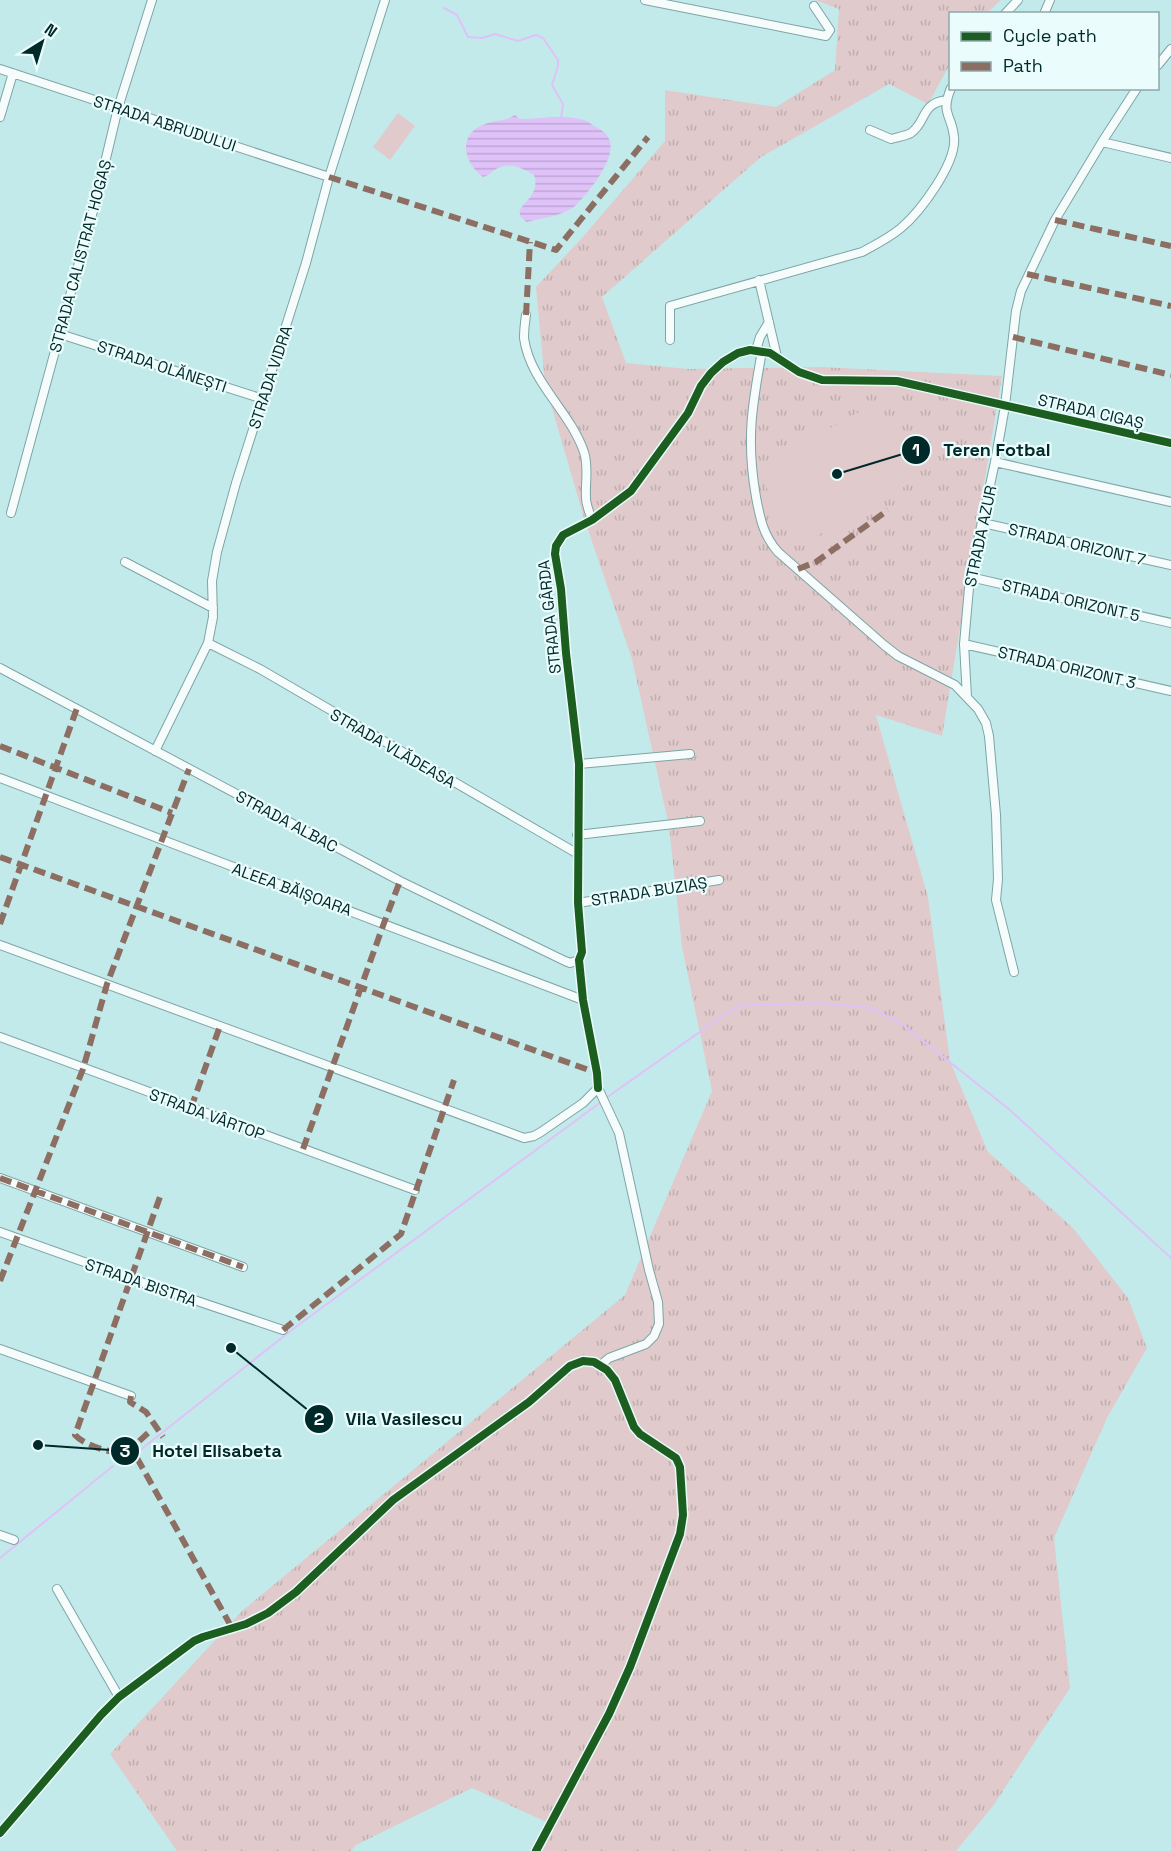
<svg xmlns="http://www.w3.org/2000/svg" width="1171" height="1851" font-family="'Space Grotesk',sans-serif">
  <defs>
    <pattern id="grass-tufts" width="24" height="20" patternUnits="userSpaceOnUse" patternTransform="scale(1.5)"><rect width="24" height="20" fill="#e0cacb"/><path d="M3 7l-1-3M5 7V3M7 7l1-3M15 17l-1-3M17 17v-4M19 17l1-3" fill="none" stroke="#beaeae"/></pattern>
    <pattern id="water-rules" width="6" height="5" patternUnits="userSpaceOnUse" patternTransform="scale(1.5)"><rect width="6" height="5" fill="#dfc2f8"/><path d="M0 2.5h6" fill="none" stroke="#bea7d5"/></pattern>
  </defs>
  <rect width="100%" height="100%" fill="#c3eaeb"/>
  <!-- grass -->
  <path fill="url(#grass-tufts)" d="M 815,0 L 1001,0 L 987,13 L 950,14 L 950,64 L 928,104 L 889,84 L 761,157 L 602,297 L 626,363 L 688,369 L 820,367 L 1002,376 L 942,736 L 876,715 L 928,897 L 950,1061 L 988,1152 L 1073,1228 L 1128,1298 L 1147,1348 L 1107,1418 L 1054,1538 L 1070,1688 L 993,1806 L 956,1851 L 539,1851 L 553,1825 L 472,1788 L 356,1845 L 351,1851 L 177,1851 L 110,1754 L 242,1611 L 625,1295 L 712,1091 L 682,947 L 669,826 L 632,659 L 584,518 L 545,384 L 536,287 L 581,239 L 665,141 L 665,90 L 776,107 L 835,70 L 839,9 Z"/>
  <!-- pitch -->
  <path fill="#e0cacb" d="M 398,113 L 415,126 L 390,160 L 373,147 Z
    M 875,403 L 918,479 L 799,546 L 756,469 Z"/>
  <!-- water -->
  <path fill="url(#water-rules)" d="M 515,115 L 520,119 C 540,119 564,114 584,120 C 588,121 592,125 596,127 C 601,130 607,133 609,139 C 618,157 587,195 575,206 C 562,216 542,218 527,222 C 504,207 543,202 534,175 C 522,168 510,161 496,169 C 491,172 490,175 483,177 C 462,161 457,132 488,123 C 498,120 506,121 515,115 Z"/>
  <g fill="none" stroke-linecap="round" stroke-linejoin="round">
    <!-- stream -->
    <path stroke="#dfc2f8" stroke-width="2" d="M 444,8 L 457,15 L 468,37 L 482,38 L 495,34 L 518,41 L 536,35 L 543,38 L 558,60 L 558,66 L 552,85 L 563,104 L 561,118
      M 606,1098 L 731,1010 L 743,1005 L 819,1003 L 871,1008 L 903,1025 L 1010,1110 L 1171,1258
      M 139,1451 L 293,1329 L 601,1102
      M 0,1558 L 113,1466"/>
    <!-- minor casing -->
    <g stroke="#7fa4a5" stroke-width="10">
      <path id="minor" d="M 645,0 L 826,36 L 830,30 L 814,6
        M 1005,14 L 1018,0
        M 1044,14 L 1050,0
        M 1158,65 L 1171,49
        M 0,69 L 329,177
        M 0,117 L 13,73
        M 870,130 L 891,139 C 897,137 906,136 911,133 C 927,122 920,104 946,100
        M 1102,142 L 1171,158
        M 759,280 L 777,357
        M 526,315 C 525,322 524,330 524,338 C 530,382 570,411 584,452 C 589,467 585,483 586,498 C 586,506 590,513 592,520
        M 60,334 L 263,399
        M 670,340 L 670,306 L 862,252 C 875,245 889,238 901,228 C 920,212 957,163 954,137 C 952,114 940,115 951,88
        M 756,350 L 760,337 L 769,322
        M 762,351 C 752,406 746,440 756,497 C 760,518 763,535 778,552 L 884,645 L 898,656 L 955,685 L 978,709 L 986,723 L 989,736 L 996,815 L 998,879 L 996,900 L 1014,972
        M 995,462 L 1171,502
        M 11,513 L 96,200 L 118,108 L 152,0
        M 983,523 L 1171,565
        M 125,562 L 213,608
        M 970,577 L 1171,623
        M 208,643 L 260,669 L 578,854
        M 964,644 L 1171,691
        M 0,668 L 400,881 L 565,961 L 570,963 L 579,960
        M 967,697 L 964,644 L 970,577 L 995,462 L 1005,406 L 1016,311 L 1021,291 L 1055,220 L 1102,142 L 1137,88
        M 155,751 L 208,643 L 213,617 L 212,581 L 217,552 L 236,483 L 306,263 L 329,177 L 385,0
        M 579,764 L 690,754
        M 0,778 L 583,1000
        M 577,835 L 700,821
        M 578,903 L 719,880
        M 0,945 L 524,1138 L 534,1136 L 541,1132 L 583,1103 L 598,1088
        M 0,1037 L 415,1190
        M 598,1088 L 597,1073 L 583,1000 L 579,960 L 582,952 L 578,903 L 579,764 L 566,653 L 561,589 L 555,554 L 556,546 L 563,535 L 592,520 L 631,491 L 688,413 L 701,386 L 711,373 L 723,362 L 738,353 L 750,350 L 770,353 L 799,372 L 822,380 L 897,381 L 1171,443
        M 598,1088 L 619,1133 L 649,1270 L 658,1302 L 659,1324 L 654,1336 L 646,1344 L 609,1358 L 601,1365
        M 0,1178 L 243,1267
        M 0,1232 L 132,1279 L 283,1330
        M 0,1349 L 131,1396
        M 0,1535 L 14,1540
        M 57,1589 L 119,1697
        M 0,1833 L 101,1715 L 119,1697 L 194,1641 L 203,1637 L 246,1624 L 268,1613 L 296,1592 L 393,1500 L 529,1402 L 570,1366 L 583,1361 L 594,1362 L 607,1370 L 615,1380 L 634,1427 L 640,1434 L 676,1458 L 680,1467 L 683,1515 L 680,1534 L 630,1667 L 609,1714 L 536,1851"/>
    </g>
    <!-- minor -->
    <use href="#minor" stroke="#f6fcfc" stroke-width="8"/>
    <!-- quiet -->
    <path stroke="#8d6e63" stroke-width="6" stroke-dasharray="12 6" stroke-linecap="butt" d="M 329,177 L 556,250 L 648,137
      M 1055,220 L 1171,246
      M 1027,274 L 1171,306
      M 526,315 L 530,242
      M 1013,337 L 1171,375
      M 798,569 L 816,562 L 888,510
      M 0,746 L 172,813
      M 0,857 L 597,1073
      M 0,924 L 77,708
      M 191,1108 L 220,1026
      M 303,1149 L 384,923 L 400,881
      M 0,1178 L 243,1267
      M 0,1281 L 83,1069 L 107,984 L 189,769
      M 283,1330 L 401,1234 L 454,1080
      M 131,1396 L 130,1402 L 146,1412 L 163,1437
      M 148,1433 C 141,1439 131,1451 120,1452 C 108,1453 83,1444 75,1435 L 161,1194
      M 137,1458 L 232,1628"/>
    <!-- cycleway casing -->
    <g stroke="#ebfcfc" stroke-width="11">
      <path id="cycleway" d="M 598,1088 L 597,1073 L 583,1000 L 579,960 L 582,952 L 578,903 L 579,764 L 566,653 L 561,589 L 555,554 L 556,546 L 563,535 L 592,520 L 631,491 L 688,413 L 701,386 L 711,373 L 723,362 L 738,353 L 750,350 L 770,353 L 799,372 L 822,380 L 897,381 L 1171,443
        M 0,1833 L 101,1715 L 119,1697 L 194,1641 L 203,1637 L 246,1624 L 268,1613 L 296,1592 L 393,1500 L 529,1402 L 570,1366 L 583,1361 L 594,1362 L 607,1370 L 615,1380 L 634,1427 L 640,1434 L 676,1458 L 680,1467 L 683,1515 L 680,1534 L 630,1667 L 609,1714 L 536,1851"/>
    </g>
    <!-- cycleway -->
    <use href="#cycleway" stroke="#1b5e20" stroke-width="8"/>
  </g>
  <g text-anchor="middle" stroke-width="4.5" stroke-linejoin="round" paint-order="stroke">
    <!-- street labels -->
    <g font-size="16" fill="#00292a" stroke="#ebfcfc">
      <text transform="translate(165 123) rotate(18)" y="6">STRADA ABRUDULUI</text>
      <text transform="translate(80 256) rotate(-75)" y="6">STRADA CALISTRAT HOGAȘ</text>
      <text transform="translate(162 366) rotate(18)" y="6">STRADA OLĂNEȘTI</text>
      <text transform="translate(270 377) rotate(-72)" y="6">STRADA VIDRA</text>
      <text transform="translate(1091 411) rotate(13)" y="6">STRADA CIGAȘ</text>
      <text transform="translate(980 536) rotate(-78)" y="6">STRADA AZUR</text>
      <text transform="translate(1077 544) rotate(13)" y="6">STRADA ORIZONT 7</text>
      <text transform="translate(1071 600) rotate(13)" y="6">STRADA ORIZONT 5</text>
      <text transform="translate(549 617) rotate(-96)" y="6">STRADA GÂRDA</text>
      <text transform="translate(1067 667) rotate(13)" y="6">STRADA ORIZONT 3</text>
      <text transform="translate(393 748) rotate(30)" y="6">STRADA VLĂDEASA</text>
      <text transform="translate(287 821) rotate(28)" y="6">STRADA ALBAC</text>
      <text transform="translate(292 889) rotate(20)" y="6">ALEEA BĂIȘOARA</text>
      <text transform="translate(649 891) rotate(-9)" y="6">STRADA BUZIAȘ</text>
      <text transform="translate(207 1114) rotate(20)" y="6">STRADA VÂRTOP</text>
      <text transform="translate(141 1282) rotate(19)" y="6">STRADA BISTRA</text>
    </g>
  </g>
  <!-- callouts -->
  <path fill="none" stroke="#00292a" stroke-width="2" d="M837 474L916 450M231 1348L319 1419M38 1445L125 1451"/>
  <g fill="#00292a" stroke="#ebfcfc" stroke-width="2">
    <circle cx="837" cy="474" r="6"/>
    <circle cx="231" cy="1348" r="6"/>
    <circle cx="38" cy="1445" r="6"/>
    <circle cx="916" cy="450" r="15"/>
    <circle cx="319" cy="1419" r="15"/>
    <circle cx="125" cy="1451" r="15"/>
  </g>
  <g font-size="18" text-anchor="middle" font-weight="bold" fill="#fff">
    <text x="916" y="456">1</text>
    <text x="319" y="1425">2</text>
    <text x="125" y="1457">3</text>
  </g>
  <g font-size="18" text-anchor="middle" font-weight="bold" fill="#00292a" stroke="#ebfcfc" stroke-width="4.5" stroke-linejoin="round" paint-order="stroke">
    <text x="997" y="456">Teren Fotbal</text>
    <text x="404" y="1425">Vila Vasilescu</text>
    <text x="217" y="1457">Hotel Elisabeta</text>
  </g>
  <!-- legend -->
  <rect x="949" y="12" width="210" height="78" fill="#ebfcfc" stroke="#8da8a8" stroke-width="1.5"/>
  <rect x="961" y="32" width="30" height="9" fill="#1b5e20" stroke="#8da8a8" stroke-width="1.5"/>
  <text x="1003" y="42" font-size="18" fill="#00292a">Cycle path</text>
  <rect x="961" y="62" width="30" height="9" fill="#8d6e63" stroke="#8da8a8" stroke-width="1.5"/>
  <text x="1003" y="72" font-size="18" fill="#00292a">Path</text>
  <!-- north arrow -->
  <g transform="translate(42 42) rotate(37)" stroke="#ebfcfc" stroke-width="4.5" paint-order="stroke">
  <path d="M0-4.5L10 22L0 15L-10 22Z" fill="#00292a"/>
  <text y="-9" font-size="16" font-weight="bold" text-anchor="middle" fill="#00292a">N</text>
  </g>
</svg>
